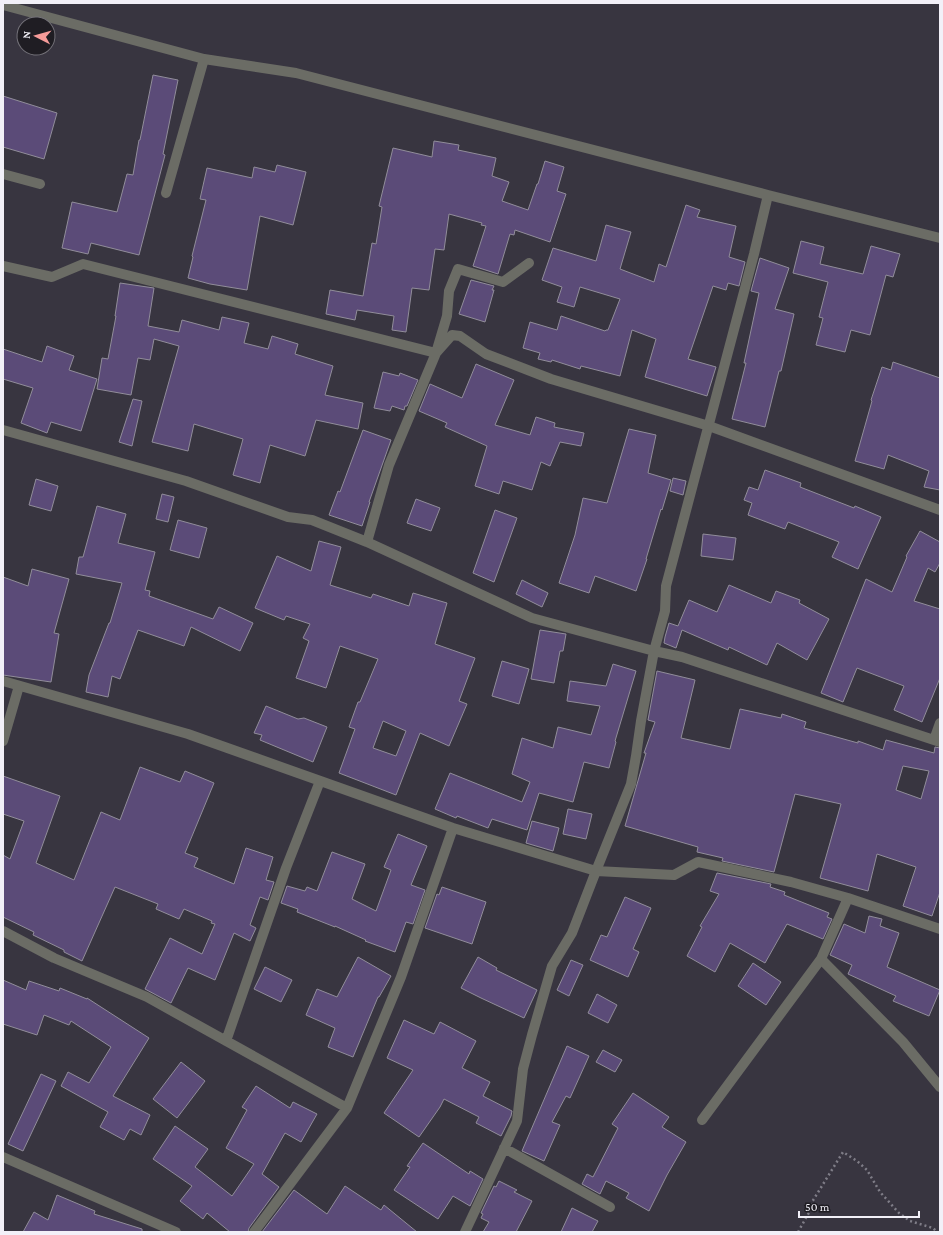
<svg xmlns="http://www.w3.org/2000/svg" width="943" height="1235" font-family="'Crimson Pro',serif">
  <rect width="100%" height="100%" fill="#383540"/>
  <!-- building -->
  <path fill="#5b4b78" stroke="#918d9a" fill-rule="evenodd" d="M 153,75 L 178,80 L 163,154 L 165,155 L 139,255 L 91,243 L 88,254 L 62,248 L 72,202 L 117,212 L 127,174 L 133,175 L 139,140 L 140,140 Z
    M 3,96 L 57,113 L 44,159 L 3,147 Z
    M 434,141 L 459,145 L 458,150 L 496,158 L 492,176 L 509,182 L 502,201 L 528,210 L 537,184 L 538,184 L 545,161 L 564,167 L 557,191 L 566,194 L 550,242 L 515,230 L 514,235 L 510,234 L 498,274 L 473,266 L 486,226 L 481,225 L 482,223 L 449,214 L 444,250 L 435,249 L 429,290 L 412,288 L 406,332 L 392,330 L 394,316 L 357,310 L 355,320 L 326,314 L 330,290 L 363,296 L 372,243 L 376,244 L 382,207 L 379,206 L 393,148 L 432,157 Z
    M 277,165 L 306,172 L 293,225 L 260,216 L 247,290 L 210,284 L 188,278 L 193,257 L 192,256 L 206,200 L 200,199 L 207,168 L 252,178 L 254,167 L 275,172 Z
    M 686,205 L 700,210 L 697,217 L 736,226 L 729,257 L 745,262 L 739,286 L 728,283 L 726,290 L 713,286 L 688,359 L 716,367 L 707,396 L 645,377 L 656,339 L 632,330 L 620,376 L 581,366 L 580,369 L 552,360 L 551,362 L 538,359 L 540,353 L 523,348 L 530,322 L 557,330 L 561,316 L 605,331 L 606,330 L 608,330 L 620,299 L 580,287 L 574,307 L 557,302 L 562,287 L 542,280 L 553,248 L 596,261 L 606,225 L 631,232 L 620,269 L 654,282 L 659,264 L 666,267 Z
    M 801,241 L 824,247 L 820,264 L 863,274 L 871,246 L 900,254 L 893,277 L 886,275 L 870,335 L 851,330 L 845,352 L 816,345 L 823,318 L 819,317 L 828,282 L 793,273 Z
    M 760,258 L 789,268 L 775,309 L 794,314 L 781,371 L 779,371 L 765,427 L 732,419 L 746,363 L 744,363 L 759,293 L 751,291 Z
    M 471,280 L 494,286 L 492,290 L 494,290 L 485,322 L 459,314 Z
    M 120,283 L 154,288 L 148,326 L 179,332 L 182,320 L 219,330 L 222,317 L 249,323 L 244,343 L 268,349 L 272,336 L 298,344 L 295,354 L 333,366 L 325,395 L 363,403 L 358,429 L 316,420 L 305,456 L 270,445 L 260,483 L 233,475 L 243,439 L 194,424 L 188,451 L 152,442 L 179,346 L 154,339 L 150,360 L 138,358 L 131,395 L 97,389 L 102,358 L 108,359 L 116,316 L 115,316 Z
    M 47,346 L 74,356 L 69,370 L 97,379 L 81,431 L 51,422 L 47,433 L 21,423 L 33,388 L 3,379 L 3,349 L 42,362 Z
    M 893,362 L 940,378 L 940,490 L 924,487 L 929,471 L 888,455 L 884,469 L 855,461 L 872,401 L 871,400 L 882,367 L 891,370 Z
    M 476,364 L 514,380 L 495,425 L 530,435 L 536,417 L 555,423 L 554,427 L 584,433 L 581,446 L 560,442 L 550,466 L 541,462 L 532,490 L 503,481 L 499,494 L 475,486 L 487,446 L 445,427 L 447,423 L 419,411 L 430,384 L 462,398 Z
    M 383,372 L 399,376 L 400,373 L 418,380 L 407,406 L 405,406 L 404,410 L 392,406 L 390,411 L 374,408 Z
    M 133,399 L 142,401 L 132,446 L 119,442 Z
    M 629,429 L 656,435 L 648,473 L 671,480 L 662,510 L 661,509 L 646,559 L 647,559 L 636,591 L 595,576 L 589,593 L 559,583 L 575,535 L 583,498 L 607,503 Z
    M 363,430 L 391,440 L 369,502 L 370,502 L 362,526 L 329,515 L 338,491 L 340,492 Z
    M 765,470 L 801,483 L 800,487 L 854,508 L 855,506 L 881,517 L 858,569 L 832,557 L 839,542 L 788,522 L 785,529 L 748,515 L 752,503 L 744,500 L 749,487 L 758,490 Z
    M 673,478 L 686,481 L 683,495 L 670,491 Z
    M 36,479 L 58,486 L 51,511 L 29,505 Z
    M 162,494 L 174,497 L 168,522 L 156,519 Z
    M 416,499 L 440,508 L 431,531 L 407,523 Z
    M 97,506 L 126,514 L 118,543 L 155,552 L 145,590 L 150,591 L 149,596 L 213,619 L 219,607 L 253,623 L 240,651 L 191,627 L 184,646 L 138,630 L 120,679 L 112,676 L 108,697 L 86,692 L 89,675 L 109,623 L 110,623 L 122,583 L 76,574 L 79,557 L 83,557 Z
    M 495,510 L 517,518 L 494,582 L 473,573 Z
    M 178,520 L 207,528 L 199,558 L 170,550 Z
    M 920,531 L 940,542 L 940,563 L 935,572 L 928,568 L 914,601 L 940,609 L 940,678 L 922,722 L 894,710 L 904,686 L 857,668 L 843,702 L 821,693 L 866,579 L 892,592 L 907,557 L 906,556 Z
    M 703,534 L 736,538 L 733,560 L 701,556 Z
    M 319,541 L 341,547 L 330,585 L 371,598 L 373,594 L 409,606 L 413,593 L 447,603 L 435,644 L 475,658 L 459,701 L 467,704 L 449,746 L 420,733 L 396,795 L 339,773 L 355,729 L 349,727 L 358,702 L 360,702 L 378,659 L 340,646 L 326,688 L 296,678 L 309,641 L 303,638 L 310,624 L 286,616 L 284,620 L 255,608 L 277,556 L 311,571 ZM 383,721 L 406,731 L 396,756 L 373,748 Z
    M 32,569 L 69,579 L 54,633 L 59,634 L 51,682 L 3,675 L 3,577 L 28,586 Z
    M 522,580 L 548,593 L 542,607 L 516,594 Z
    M 729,585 L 771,603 L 776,591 L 800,600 L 799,603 L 829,619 L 807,660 L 777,643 L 767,665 L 729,647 L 728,650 L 682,630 L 676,648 L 664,643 L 665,637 L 669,623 L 678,626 L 689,600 L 717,612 Z
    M 540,630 L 566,634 L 563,651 L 560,651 L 554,683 L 531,679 Z
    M 502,661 L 529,669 L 519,704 L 492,696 Z
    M 613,664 L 636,671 L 615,741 L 616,742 L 609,768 L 584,762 L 573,802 L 539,793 L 527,830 L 492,819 L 488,828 L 457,816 L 456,818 L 435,809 L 450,773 L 522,802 L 530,782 L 512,774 L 522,738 L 553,748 L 558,727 L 591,735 L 600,706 L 567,701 L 570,681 L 606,686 Z
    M 657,671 L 695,680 L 681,738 L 730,749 L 740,709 L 781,718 L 782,714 L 806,722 L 804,728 L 858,743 L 858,741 L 883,750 L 886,740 L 934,753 L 935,747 L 940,748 L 940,892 L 932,916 L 903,906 L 916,867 L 877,854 L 868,891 L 820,878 L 841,804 L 795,794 L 774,872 L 722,861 L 723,858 L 697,852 L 698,847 L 625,826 L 646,753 L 644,753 L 655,722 L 648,720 ZM 903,766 L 929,771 L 921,799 L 896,790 Z
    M 266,706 L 298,719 L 304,718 L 327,727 L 313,762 L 260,740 L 262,735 L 254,733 Z
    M 140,767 L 180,782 L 185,771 L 214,783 L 185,853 L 198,858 L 194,867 L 234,884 L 246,848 L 273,857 L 266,880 L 274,882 L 268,900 L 260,897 L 250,925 L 256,928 L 250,941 L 234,933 L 215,980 L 188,968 L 171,1003 L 145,989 L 170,938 L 202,954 L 215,924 L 211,923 L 212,921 L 184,909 L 179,919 L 156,909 L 158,904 L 115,887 L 82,961 L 64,952 L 64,950 L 33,935 L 34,932 L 3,917 L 3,855 L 10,859 L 24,821 L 3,814 L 3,776 L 60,796 L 36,863 L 74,880 L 101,812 L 120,820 Z
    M 568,809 L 592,814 L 586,839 L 563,834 Z
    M 532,821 L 559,828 L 553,851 L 526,843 Z
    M 398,834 L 427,846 L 411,885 L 425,890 L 413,924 L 406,922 L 395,952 L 365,941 L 366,940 L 335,926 L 335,927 L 297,912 L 298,909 L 281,903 L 287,886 L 305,891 L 307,887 L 317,891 L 332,852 L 365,864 L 352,899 L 376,911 L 391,870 L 384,867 Z
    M 717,873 L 771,884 L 770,887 L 785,892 L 784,895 L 829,913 L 827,917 L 832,919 L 823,939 L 787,924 L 765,963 L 730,943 L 715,972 L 687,956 L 702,927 L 700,926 L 719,894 L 710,891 Z
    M 442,887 L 486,902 L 472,944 L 425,928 L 437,894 L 439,895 Z
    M 625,897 L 651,908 L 633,949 L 639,952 L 628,977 L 590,960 L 601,935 L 607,937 Z
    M 869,916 L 882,919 L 880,926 L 899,933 L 887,967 L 940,990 L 929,1016 L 893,1001 L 896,996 L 848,974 L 852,965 L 830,955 L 844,924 L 865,933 Z
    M 358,957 L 391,976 L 379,997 L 378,997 L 353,1057 L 328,1047 L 335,1028 L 306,1015 L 317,989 L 337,997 Z
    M 478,957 L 497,968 L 496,970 L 537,990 L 524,1018 L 481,998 L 461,988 Z
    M 571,960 L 583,965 L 569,996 L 557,990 Z
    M 753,963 L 781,982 L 766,1005 L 738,986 Z
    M 265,967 L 292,980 L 281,1002 L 254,989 Z
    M 3,980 L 26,990 L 29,981 L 59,991 L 60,988 L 87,999 L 87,998 L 149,1038 L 113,1096 L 150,1115 L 141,1135 L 130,1129 L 124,1140 L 100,1127 L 108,1112 L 61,1086 L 68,1072 L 89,1083 L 111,1047 L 71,1021 L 69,1025 L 44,1015 L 37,1035 L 3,1024 Z
    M 597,994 L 617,1005 L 608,1023 L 588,1013 Z
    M 404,1020 L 434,1034 L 440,1022 L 476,1041 L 462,1068 L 490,1082 L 483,1096 L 512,1111 L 511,1116 L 501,1136 L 476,1123 L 479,1117 L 444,1099 L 440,1107 L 419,1137 L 384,1113 L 413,1070 L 387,1058 Z
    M 567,1046 L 589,1056 L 570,1098 L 566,1096 L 552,1122 L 560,1125 L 544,1161 L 522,1151 Z
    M 603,1050 L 622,1060 L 615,1072 L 596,1062 Z
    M 181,1062 L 205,1081 L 177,1118 L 153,1099 Z
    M 41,1074 L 56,1081 L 23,1151 L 8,1144 Z
    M 256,1086 L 290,1108 L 293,1102 L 317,1114 L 301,1142 L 285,1133 L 262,1174 L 279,1187 L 249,1228 L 248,1232 L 230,1232 L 207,1213 L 203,1219 L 180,1201 L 192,1186 L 153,1159 L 175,1126 L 208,1149 L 195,1167 L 232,1196 L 254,1164 L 226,1148 L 247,1110 L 242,1107 Z
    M 633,1093 L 669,1117 L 662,1127 L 686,1142 L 667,1175 L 649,1211 L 626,1198 L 629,1193 L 606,1181 L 600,1194 L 582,1184 L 587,1174 L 593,1177 L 618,1128 L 612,1124 Z
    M 423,1143 L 469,1174 L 470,1171 L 483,1179 L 470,1206 L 453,1196 L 438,1219 L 394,1190 L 410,1167 L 407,1166 Z
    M 499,1181 L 517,1190 L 514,1192 L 532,1201 L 516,1232 L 483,1232 L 489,1222 L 481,1218 L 483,1214 L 481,1213 L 494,1186 L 496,1187 Z
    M 345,1186 L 381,1210 L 384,1205 L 417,1232 L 262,1232 L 294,1190 L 327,1214 Z
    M 57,1195 L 95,1211 L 94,1214 L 142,1229 L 142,1232 L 23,1232 L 34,1212 L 48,1220 Z
    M 572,1208 L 598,1221 L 592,1232 L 561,1232 Z"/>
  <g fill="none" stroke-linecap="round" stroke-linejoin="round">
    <!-- path -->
    <path stroke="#7f7d87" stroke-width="2.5" stroke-dasharray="2 3" stroke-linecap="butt" d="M 798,1232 L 811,1209 L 812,1202 L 843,1152 L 857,1161 L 867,1170 L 880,1192 L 899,1213 L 910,1221 L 933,1228 L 937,1232"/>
    <!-- minor -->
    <path stroke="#6b6c65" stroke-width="10" d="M 3,5 L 204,59 L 296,73 L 768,195 L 940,238
      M 3,174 L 40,184
      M 166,193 L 204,59
      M 3,266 L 52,277 L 83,264 L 436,353 L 452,335 L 460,336 L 486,354 L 551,379 L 709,426 L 940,510
      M 3,430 L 186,481 L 288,517 L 312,520 L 367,542 L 532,618 L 654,651 L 682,657 L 940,742
      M 367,542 L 389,465 L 436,353 L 447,316 L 449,291 L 458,269 L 503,282 L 529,263
      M 3,681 L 188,734 L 453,828 L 596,871 L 674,875 L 698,862 L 791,882 L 848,898 L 940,929
      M 934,740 L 940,723
      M 3,741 L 19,686
      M 3,931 L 54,958 L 147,997 L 347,1108
      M 821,959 L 903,1042 L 940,1087
      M 226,1041 L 286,868 L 320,781
      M 702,1120 L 821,959 L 848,898
      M 504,1148 L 610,1207
      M 3,1157 L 176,1232
      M 254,1232 L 347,1108 L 401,977 L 453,828
      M 465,1232 L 517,1121 L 523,1069 L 532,1035 L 552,966 L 572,933 L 596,871 L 631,784 L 636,756 L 641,721 L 654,651 L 665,611 L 666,586 L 754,254 L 768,195"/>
  </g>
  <!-- border -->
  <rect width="943" height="1235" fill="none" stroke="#f2f0f8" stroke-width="8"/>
  <!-- north arrow -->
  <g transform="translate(36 36) rotate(276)"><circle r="19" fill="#1f1d23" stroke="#737178"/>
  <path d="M0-3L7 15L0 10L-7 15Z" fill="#f59b99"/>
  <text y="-6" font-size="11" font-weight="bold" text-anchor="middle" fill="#f2f0f8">N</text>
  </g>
  <!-- scale -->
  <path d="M799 1211v6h120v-6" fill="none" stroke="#f2f0f8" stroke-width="2"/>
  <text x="805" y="1211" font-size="12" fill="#f2f0f8" stroke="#1f1d23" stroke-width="3" paint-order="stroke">50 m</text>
</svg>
